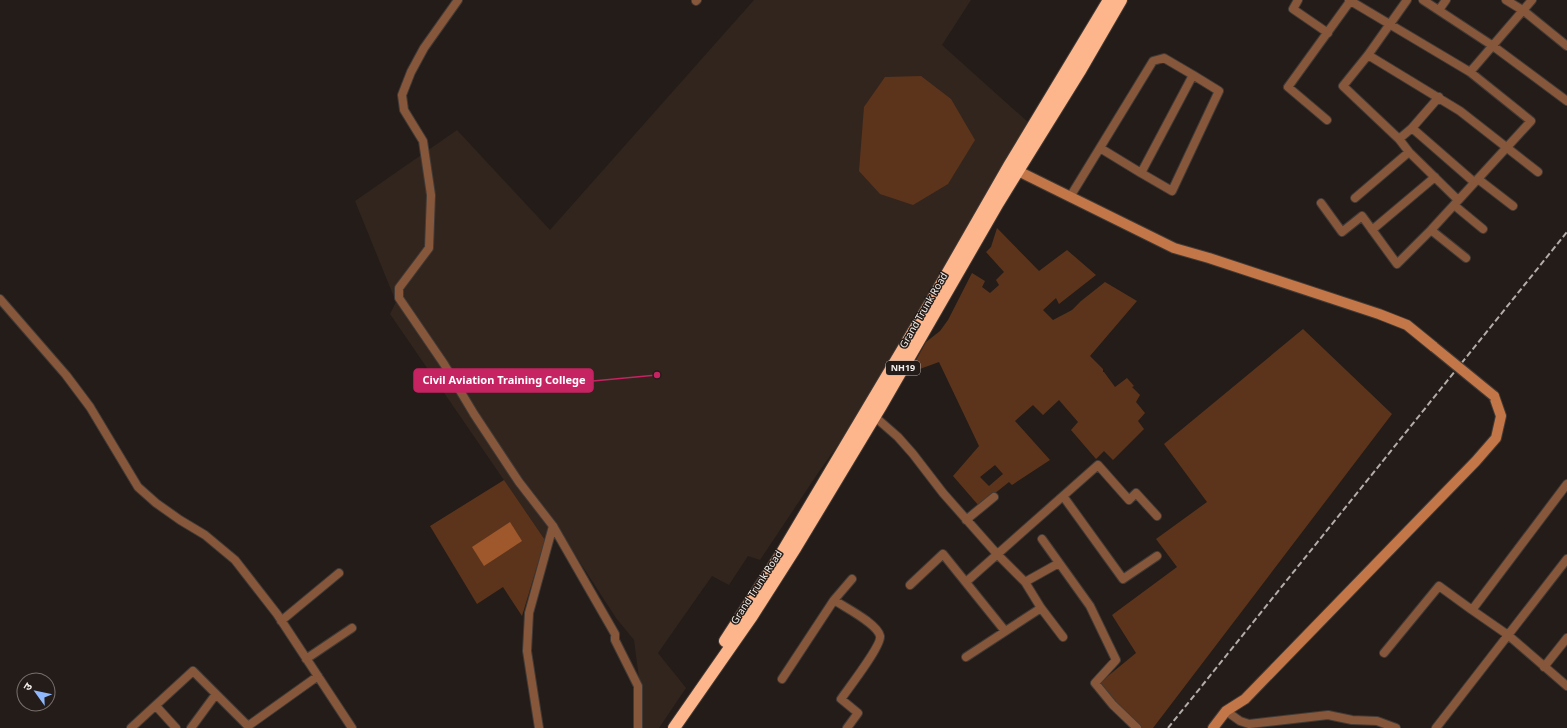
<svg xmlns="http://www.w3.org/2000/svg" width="1567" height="728" font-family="'Noto Sans','Noto Sans Devanagari',sans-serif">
  <rect width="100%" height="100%" fill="#241c18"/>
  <!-- built -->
  <path fill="#32251e" d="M 754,0 L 971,0 L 942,45 L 1029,123 L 853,424 L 818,473 L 760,560 L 748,556 L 729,585 L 712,576 L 658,653 L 686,688 L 659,728 L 641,728 L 643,709 L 634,640 L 616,618 L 559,530 L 545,540 L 390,314 L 396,302 L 355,201 L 457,130 L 550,230 Z"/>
  <!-- green -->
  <path fill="#5c341c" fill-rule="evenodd" d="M 921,76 L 951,99 L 975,140 L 948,184 L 913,205 L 880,194 L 859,171 L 864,107 L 885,77 Z
    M 997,228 L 1039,271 L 1067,250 L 1096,275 L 1059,304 L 1056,298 L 1043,310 L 1053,320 L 1072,310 L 1081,301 L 1105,282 L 1137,301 L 1090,356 L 1103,369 L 1103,372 L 1104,372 L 1115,387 L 1127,378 L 1134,386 L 1132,387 L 1140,395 L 1136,402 L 1145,413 L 1138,421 L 1144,429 L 1113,460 L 1104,451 L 1096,459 L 1071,430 L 1078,422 L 1059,400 L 1043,415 L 1033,405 L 1015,421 L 1050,460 L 1012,485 L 1009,482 L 979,506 L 953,476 L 979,446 L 939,362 L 909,373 L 926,342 L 940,331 L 948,320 L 972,273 L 985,281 L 982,287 L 990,293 L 999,285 L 996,280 L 1004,272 L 986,252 L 991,247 ZM 995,465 L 1003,474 L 989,486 L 980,477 Z
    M 1303,329 L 1392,414 L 1153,728 L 1141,728 L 1097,685 L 1136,653 L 1112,615 L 1177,567 L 1156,539 L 1207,502 L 1164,444 Z
    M 504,480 L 545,540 L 522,616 L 503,587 L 477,604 L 430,526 Z"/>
  <!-- water -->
  <path fill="#9e582c" d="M 510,522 L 522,541 L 484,566 L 472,547 Z"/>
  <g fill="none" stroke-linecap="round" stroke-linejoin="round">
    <!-- street casing -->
    <g stroke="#413a36" stroke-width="10">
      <path id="street" d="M 458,0 L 424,48 L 411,72 L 402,95 L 404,110 L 423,141 L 431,195 L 429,248 L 399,288 L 399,298 L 444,364 L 474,414 L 519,482 L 553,526 L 615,634 L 615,640 L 638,686 L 638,728
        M 1298,0 L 1293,9 L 1328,33
        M 1349,0 L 1470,72 L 1532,0
        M 1407,0 L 1368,55 L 1343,86 L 1399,139 L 1409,152 L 1458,200
        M 1423,0 L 1493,46 L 1567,101
        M 1506,0 L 1524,11 L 1567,46
        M 696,1 L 697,0
        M 1439,10 L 1446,0
        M 1368,55 L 1460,111 L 1538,172
        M 1327,120 L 1288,87 L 1351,0
        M 1412,128 L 1474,182
        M 1399,139 L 1412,128 L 1439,97
        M 1141,173 L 1172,191 L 1219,91 L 1193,75
        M 1478,179 L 1513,206
        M 1070,197 L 1073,192 L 1153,61 L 1164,58 L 1193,75 L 1141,173 L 1100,148
        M 1355,198 L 1409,152
        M 1321,203 L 1342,232 L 1362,216 L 1397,264 L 1431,230 L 1531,121 L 1470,72
        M 1454,205 L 1483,229
        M 1372,230 L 1435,177
        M 1431,230 L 1466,258
        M 0,299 L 66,375 L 90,407 L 138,487 L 156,503 L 180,520 L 205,535 L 235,560 L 277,614 L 352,728
        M 874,416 L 898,437 L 913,454 L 943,493 L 997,554 L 1025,582 L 1041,608 L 1063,637
        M 1567,484 L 1472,610 L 1508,635 L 1567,686
        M 1063,496 L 1123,579 L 1157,556
        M 966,520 L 994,497
        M 1042,539 L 1090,606 L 1116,660 L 1095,683 L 1113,705 L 1137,728
        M 966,582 L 1098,465 L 1129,500 L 1136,493 L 1157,516
        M 1025,582 L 1059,563
        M 910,585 L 943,554 L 1005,631
        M 834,600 C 844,607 877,623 880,636 C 882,645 848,689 841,699 L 858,713 L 847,728
        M 281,621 L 339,573
        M 1384,653 L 1439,586 L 1472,610
        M 966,657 L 1041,608
        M 306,659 L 352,628
        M 1544,667 L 1567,638
        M 782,679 L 834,600 L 852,579
        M 156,706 L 176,728
        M 1226,711 L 1240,721 L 1249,724 L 1328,715 L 1352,720 L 1377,721 L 1396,728
        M 131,728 L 193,671 L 248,726 L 318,676
        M 191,728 L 216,694
        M 539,728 L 527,651 L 529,613 L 553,526
        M 1436,728 L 1567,559"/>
    </g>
    <!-- secondary casing -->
    <g stroke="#413a36" stroke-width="12">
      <path id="secondary" d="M 1012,168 L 1174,248 L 1209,258 L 1379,314 L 1407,325 L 1434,347
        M 1213,728 L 1226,711 L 1245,699 L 1476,461 L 1496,438 L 1501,416 L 1494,396"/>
    </g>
    <!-- highway casing -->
    <g stroke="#413a36" stroke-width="14">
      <path id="highway" d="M 725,641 L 780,556 L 931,302 L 1009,166 L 1109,0
        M 674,728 L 752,616 L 796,547 L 881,406 L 998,203 L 1081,69 L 1121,0"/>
    </g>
    <!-- street -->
    <use href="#street" stroke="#87573b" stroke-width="8"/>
    <!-- secondary -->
    <use href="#secondary" stroke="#c37647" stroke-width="10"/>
    <!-- highway -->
    <use href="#highway" stroke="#fdb58b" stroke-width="12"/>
    <!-- rail -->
    <path stroke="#b3adaa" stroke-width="2" stroke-dasharray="6 3" stroke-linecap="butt" d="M 1168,728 L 1567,232"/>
    <!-- secondary-bridge casing -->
    <g stroke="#413a36" stroke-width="12" stroke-linecap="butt">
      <path id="secondary-bridge" d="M 1434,347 L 1494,396"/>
    </g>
    <!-- secondary-bridge -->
    <use href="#secondary-bridge" stroke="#c37647" stroke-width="10"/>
  </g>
  <g text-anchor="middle" stroke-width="3" stroke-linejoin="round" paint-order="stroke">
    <!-- shield labels -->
    <rect fill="#241c18" stroke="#b6b0ad" stroke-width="1" x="886" y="361" width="34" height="14" rx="3"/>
    <g font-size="9" font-weight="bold" fill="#f5f0ed">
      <text x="903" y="371">NH19</text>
    </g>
    <!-- street labels -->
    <g font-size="10" fill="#f5f0ed" stroke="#241c18">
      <text transform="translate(923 310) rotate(-60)" y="4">Grand Trunk Road</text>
      <text transform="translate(756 587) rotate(-57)" y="4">Grand Trunk Road</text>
    </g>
  </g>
  <!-- callouts -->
  <path fill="none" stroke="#c52362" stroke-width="1.5" d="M657 375L593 381"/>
  <circle fill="#c52362" stroke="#241c18" stroke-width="1.5" cx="657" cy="375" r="4"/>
  <rect fill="#c52362" stroke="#c52362" stroke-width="1.5" x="414" y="369" width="179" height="23" rx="4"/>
  <g font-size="11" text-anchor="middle" font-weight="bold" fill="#fff">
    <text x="504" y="384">Civil Aviation Training College</text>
  </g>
  <!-- north arrow -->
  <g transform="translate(36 692) rotate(303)"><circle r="19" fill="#241c18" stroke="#78716d"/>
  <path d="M0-3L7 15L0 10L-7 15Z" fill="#90b8fd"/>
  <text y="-6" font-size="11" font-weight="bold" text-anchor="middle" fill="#f5f0ed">उ</text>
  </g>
</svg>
